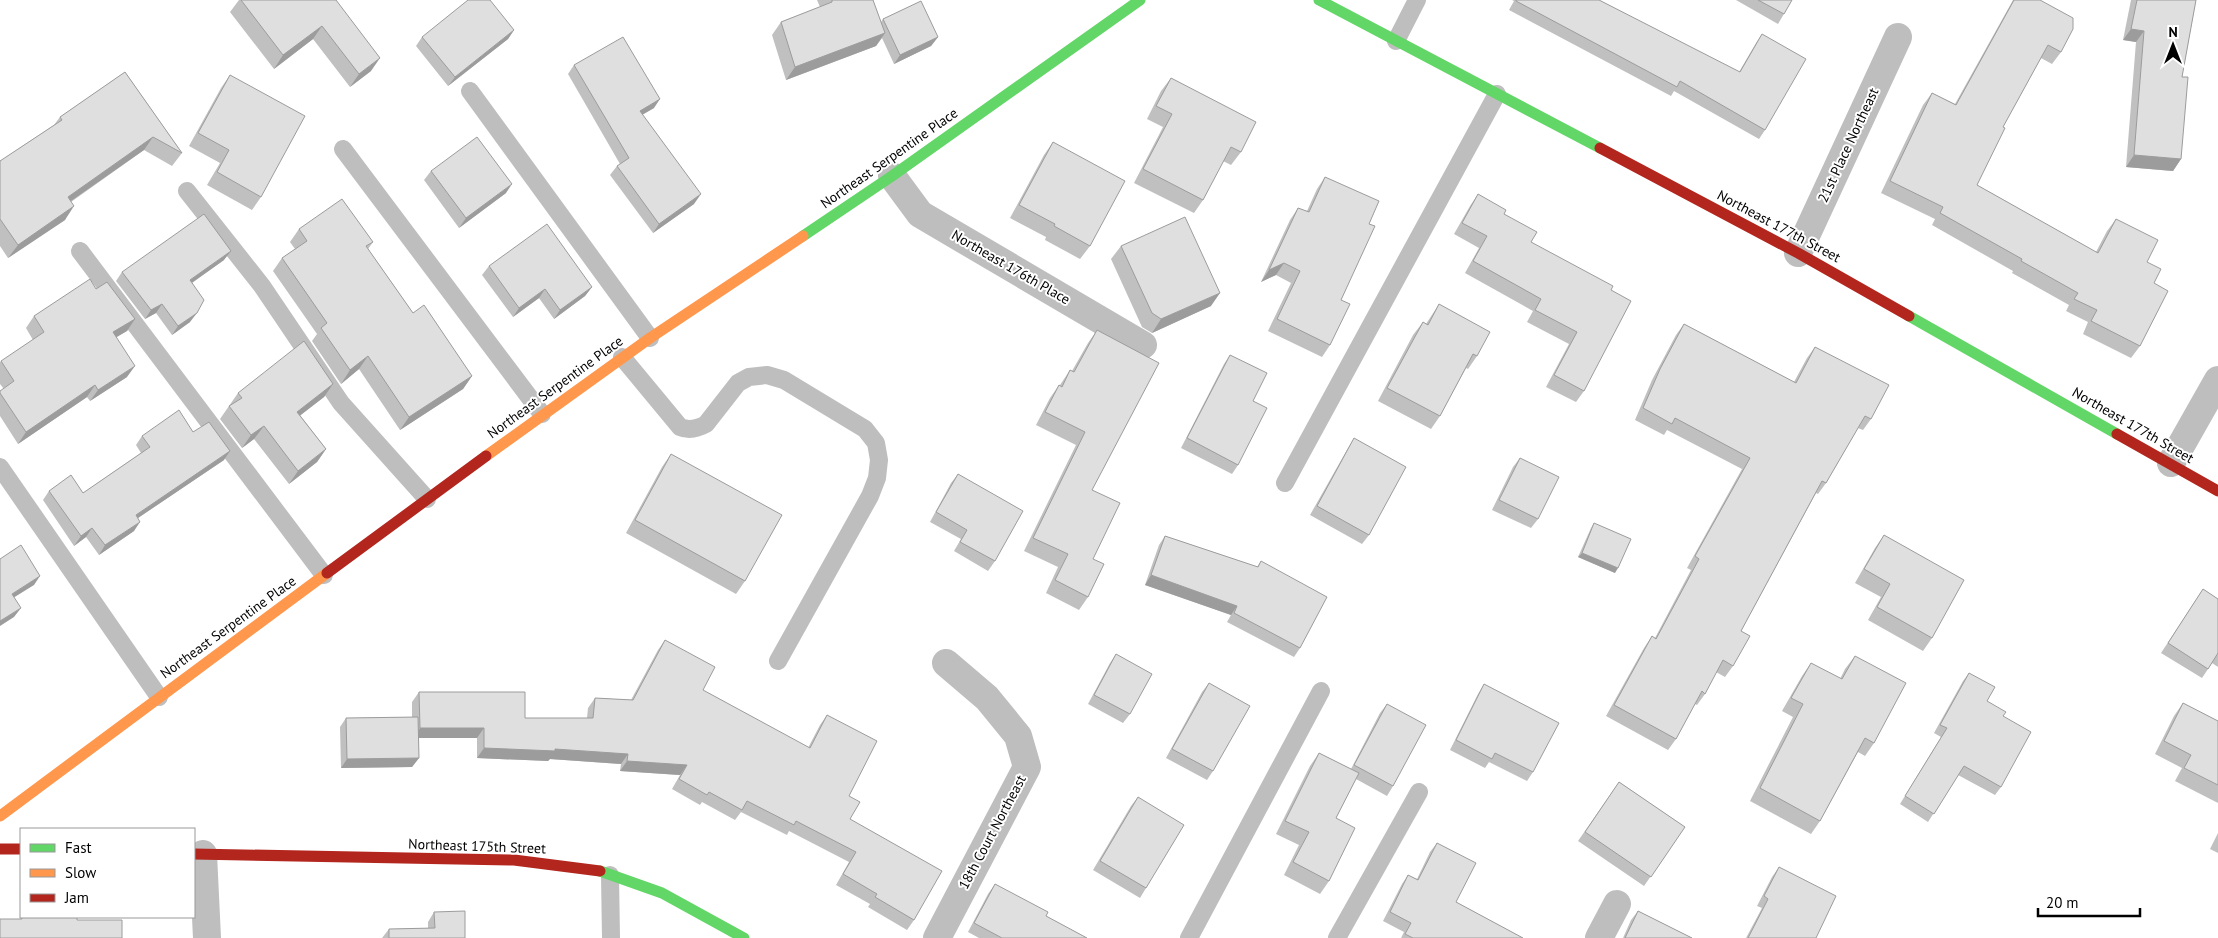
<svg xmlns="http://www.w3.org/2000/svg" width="2218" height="938" font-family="'PT Sans',sans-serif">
  <rect width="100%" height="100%" fill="#fff"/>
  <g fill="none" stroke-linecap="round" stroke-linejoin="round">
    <!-- lane -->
    <path stroke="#bebebe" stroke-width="18" d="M 1396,41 L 1417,0
      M 470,91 L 650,338
      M 343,149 L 542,414
      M 187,191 L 262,286 L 341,403 L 427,499
      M 80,251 L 324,575
      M 622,357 L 680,427 C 689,431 697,429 706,424 L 738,383 L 749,377 L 767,375 L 784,380 L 865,429 L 876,443 L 879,460 L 877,478 L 870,496 L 778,661
      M 0,467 L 159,697
      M 1285,483 L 1497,94
      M 610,875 L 611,938
      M 1189,938 L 1321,691
      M 1337,938 L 1419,792"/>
    <!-- street -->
    <path stroke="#bebebe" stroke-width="28" d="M 892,176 L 920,214 L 1143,345
      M 1798,253 L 1898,37
      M 2171,463 L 2218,380
      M 203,854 L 207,938
      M 937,938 L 1027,767 L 1018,736 L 987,698 L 946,663
      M 1599,938 L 1617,904"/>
    <!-- fast -->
    <path stroke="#63d668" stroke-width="11" d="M 1319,0 L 1600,148
      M 803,236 L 892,176 L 1140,0
      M 1909,316 L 2117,434
      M 600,871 L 662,893 L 744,938"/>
    <!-- slow -->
    <path stroke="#ff974d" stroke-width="11" d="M 486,456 L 650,338 L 803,236
      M 0,816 L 327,573"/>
    <!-- jam -->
    <path stroke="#b3261e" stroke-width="11" d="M 1600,148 L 1798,253 L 1909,316
      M 2117,434 L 2218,491
      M 327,573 L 486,456
      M 0,849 L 21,849
      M 194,854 L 514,860 L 600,871"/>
  </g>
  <!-- wall -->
  <path fill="#c0c0c0" d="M 239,0 L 336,0 L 371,71 L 350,87 L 313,39 L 274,69 L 230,12 Z
    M 817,0 L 873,0 L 881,22 L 883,19 L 938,37 L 931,46 L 894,64 L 882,38 L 876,46 L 786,80 L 772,35 L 781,22 L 820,7 Z
    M 1512,0 L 1599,0 L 1739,72 L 1756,43 L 1762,34 L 1765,130 L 1759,139 L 1674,91 L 1671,96 L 1509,10 L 1514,1 Z
    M 1736,0 L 1792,0 L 1778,24 Z
    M 2013,0 L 2040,0 L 2061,52 L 2052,64 L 2041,58 L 2003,127 L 1977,185 L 2096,252 L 2107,231 L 2116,219 L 2147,262 L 2154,283 L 2140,346 L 2131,358 L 2083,334 L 2088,322 L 2066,311 L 2069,305 L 2012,273 L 2013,271 L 1932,225 L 1935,219 L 1881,193 L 1923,105 L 1932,93 L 1955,104 Z
    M 2131,0 L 2196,0 L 2182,77 L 2181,159 L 2173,171 L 2126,167 L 2136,42 L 2123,40 Z
    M 514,30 L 508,39 L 448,86 L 416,46 L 422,37 Z
    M 574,65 L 654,108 L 642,115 L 694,204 L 653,233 L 610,175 L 617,166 L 620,164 L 568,74 Z
    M 125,72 L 182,153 L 172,166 L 144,150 L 71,202 L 65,220 L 8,258 L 0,246 L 0,161 L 54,125 L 60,117 Z
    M 230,75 L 261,197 L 252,210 L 207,185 L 220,163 L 189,146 L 221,88 Z
    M 1171,78 L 1241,152 L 1231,165 L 1223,161 L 1203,200 L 1194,213 L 1134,183 L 1163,127 L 1147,119 L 1161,91 Z
    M 1053,142 L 1090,246 L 1080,259 L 1045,240 L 1046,237 L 1010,218 L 1044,155 Z
    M 431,171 L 506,193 L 459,228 L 424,180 Z
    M 1325,177 L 1369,224 L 1341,300 L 1330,345 L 1322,357 L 1268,331 L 1291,283 L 1276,275 L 1261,282 L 1290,220 L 1298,208 L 1307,211 L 1317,189 Z
    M 1478,194 L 1504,214 L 1531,242 L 1611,290 L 1584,391 L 1576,402 L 1546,387 L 1569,344 L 1527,322 L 1533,311 L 1465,273 L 1479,248 L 1454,234 L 1470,206 Z
    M 299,229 L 373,242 L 368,249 L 413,313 L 472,376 L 463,389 L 400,430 L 359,369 L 341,384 L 312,341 L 317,334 L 273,271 L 282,258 L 295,249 L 290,242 Z
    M 1121,246 L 1211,306 L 1152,333 L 1142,327 L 1111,259 Z
    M 224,260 L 192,283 L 190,322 L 172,335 L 156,313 L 145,319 L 116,281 L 122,272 Z
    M 489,266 L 592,287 L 585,296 L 554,319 L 539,298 L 513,317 L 482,275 Z
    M 96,289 L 135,319 L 127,331 L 116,337 L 127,377 L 90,401 L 87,397 L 18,444 L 0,416 L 0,391 L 4,389 L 0,384 L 0,362 L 33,340 L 26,328 L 34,316 Z
    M 1439,304 L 1477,356 L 1468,369 L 1466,368 L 1440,416 L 1431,429 L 1378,401 L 1413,335 L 1423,322 L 1426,324 Z
    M 1684,324 L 1794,382 L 1807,358 L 1815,347 L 1871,419 L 1863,430 L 1858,428 L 1826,483 L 1818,494 L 1816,493 L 1741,631 L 1733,666 L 1725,677 L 1716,672 L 1705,694 L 1697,705 L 1695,704 L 1676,739 L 1668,750 L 1606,716 L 1644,648 L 1652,636 L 1655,638 L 1691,570 L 1687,568 L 1742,469 L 1667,430 L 1664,435 L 1635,420 L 1652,380 L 1676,335 Z
    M 1097,330 L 1092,490 L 1093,559 L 1088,597 L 1079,610 L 1046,593 L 1058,567 L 1024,551 L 1076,445 L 1036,425 L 1050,398 L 1059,385 L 1060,385 L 1070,370 L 1072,371 L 1088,343 Z
    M 1230,355 L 1253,401 L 1238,465 L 1232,474 L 1181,448 L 1224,364 Z
    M 333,384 L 324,397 L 300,415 L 326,449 L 317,462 L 289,484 L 254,439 L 242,448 L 220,419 L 238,393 Z
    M 193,432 L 224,460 L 138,518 L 134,531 L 99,555 L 86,537 L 74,546 L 43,500 L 49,491 L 83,493 L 141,453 L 136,445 L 142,436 Z
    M 1354,438 L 1369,535 L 1362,544 L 1310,515 L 1348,448 Z
    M 671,454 L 745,581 L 736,594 L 626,533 L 662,467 Z
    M 1520,458 L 1538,519 L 1531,528 L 1492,510 L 1513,467 Z
    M 958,474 L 995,561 L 988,571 L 954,551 L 961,539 L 930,522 L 951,483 Z
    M 1594,523 L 1615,573 L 1578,557 L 1591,528 Z
    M 1884,535 L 1932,638 L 1923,651 L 1868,620 L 1881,597 L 1855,583 L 1875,548 Z
    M 1165,536 L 1257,567 L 1261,561 L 1300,648 L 1294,657 L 1227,622 L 1231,615 L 1145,585 L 1159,545 Z
    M 2203,589 L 2218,599 L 2218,667 L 2212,663 L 2202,678 L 2161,653 Z
    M 665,640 L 703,690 L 808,748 L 820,725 L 827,715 L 849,796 L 850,819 L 914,920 L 907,930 L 868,907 L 870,904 L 836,885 L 849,862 L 789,831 L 787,835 L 741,812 L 735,820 L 702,802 L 700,805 L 672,789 L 680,775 L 620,771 L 621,764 L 550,759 L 548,761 L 477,758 L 477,738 L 418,738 L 419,758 L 412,767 L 341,768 L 340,727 L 346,718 L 412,717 L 412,702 L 419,692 L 525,718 L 587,718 L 588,708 L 595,698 L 631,700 L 658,650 Z
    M 1116,654 L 1130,714 L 1123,723 L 1088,704 L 1110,663 Z
    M 1855,656 L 1874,743 L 1865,756 L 1858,752 L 1820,821 L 1811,834 L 1750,801 L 1793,717 L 1782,711 L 1802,676 L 1811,663 L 1840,679 L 1845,669 Z
    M 1969,673 L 1987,701 L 2001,787 L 1995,795 L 1958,775 L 1928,822 L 1900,804 L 1941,737 L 1934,733 L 1963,681 Z
    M 1209,683 L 1213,771 L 1207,780 L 1166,758 L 1202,692 Z
    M 1484,684 L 1533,772 L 1527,781 L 1489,762 L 1485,768 L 1450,750 L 1478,694 Z
    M 2183,703 L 2218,721 L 2218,803 L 2175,781 L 2182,768 L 2155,754 L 2174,716 Z
    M 1387,704 L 1393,786 L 1387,796 L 1356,779 L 1336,818 L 1329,881 L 1320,894 L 1284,875 L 1299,845 L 1276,834 L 1310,766 L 1319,753 L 1351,769 L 1380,713 Z
    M 1619,782 L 1685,827 L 1644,886 L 1578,841 Z
    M 1138,797 L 1146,888 L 1140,898 L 1093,870 L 1131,806 Z
    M 2218,833 L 2218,853 L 2210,849 Z
    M 1437,843 L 1456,902 L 1523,938 L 1401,938 L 1404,932 L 1383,921 L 1402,884 L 1408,875 L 1417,879 L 1430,852 Z
    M 1779,867 L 1816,938 L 1746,938 L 1762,908 L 1757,906 L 1772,877 Z
    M 995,884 L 1046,916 L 1087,938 L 979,938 L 968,932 L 988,894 Z
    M 1638,911 L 1692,938 L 1623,938 L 1631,920 Z
    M 434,912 L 465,938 L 382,938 L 389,929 L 428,928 L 428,922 Z"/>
  <!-- shaded-wall -->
  <path fill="#9c9c9c" d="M 322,26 L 313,39 L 274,69 L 283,55 Z
    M 2131,29 L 2144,31 L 2136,42 L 2123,40 Z
    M 514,30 L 508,39 L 448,86 L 455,77 Z
    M 885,33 L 876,46 L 786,80 L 795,67 Z
    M 938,37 L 931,46 L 894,64 L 900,55 Z
    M 380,58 L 371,71 L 350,87 L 359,74 Z
    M 660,99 L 654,108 L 633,120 L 640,111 Z
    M 153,137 L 144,150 L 58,210 L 68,197 Z
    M 2134,155 L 2181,159 L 2173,171 L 2126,167 Z
    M 512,184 L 506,193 L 459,228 L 466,218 Z
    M 701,194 L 694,204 L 653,233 L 659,224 Z
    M 74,206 L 65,220 L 8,258 L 18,245 Z
    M 231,251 L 224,260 L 183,289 L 190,280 Z
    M 1284,263 L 1276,275 L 1261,282 L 1269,270 Z
    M 592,287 L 585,296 L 554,319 L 560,310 Z
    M 545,289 L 539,298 L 513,317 L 519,308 Z
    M 1220,293 L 1211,306 L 1152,333 L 1161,319 Z
    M 162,304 L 156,313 L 145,319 L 151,310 Z
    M 197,313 L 190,322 L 172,335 L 178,326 Z
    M 135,319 L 127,331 L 105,344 L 113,332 Z
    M 368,356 L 359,369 L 341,384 L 350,370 Z
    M 135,366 L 127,377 L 90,401 L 98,390 Z
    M 472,376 L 463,389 L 400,430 L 409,417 Z
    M 333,384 L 324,397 L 288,425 L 297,412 Z
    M 95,385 L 87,397 L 18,444 L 26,432 Z
    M 264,426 L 254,439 L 242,448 L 251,435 Z
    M 326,449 L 317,462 L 289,484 L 298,471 Z
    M 230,451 L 224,460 L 129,524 L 136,515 Z
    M 140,522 L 134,531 L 99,555 L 105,545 Z
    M 92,528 L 86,537 L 74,546 L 81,536 Z
    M 1582,553 L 1618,568 L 1615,573 L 1578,557 Z
    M 1151,575 L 1237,606 L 1231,615 L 1145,585 Z
    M 40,576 L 34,585 L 5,603 L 12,594 Z
    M 21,608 L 14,617 L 0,626 L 0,621 Z
    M 420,728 L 484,728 L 477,738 L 413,738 Z
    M 484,748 L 555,749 L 628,754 L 621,764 L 550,759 L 548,761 L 477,758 Z
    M 419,758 L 412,767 L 341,768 L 347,759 Z
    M 627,761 L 687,765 L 680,775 L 620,771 Z"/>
  <!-- building -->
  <path fill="#dfdfdf" stroke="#9c9c9c" d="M 241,0 L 336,0 L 380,58 L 359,74 L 322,26 L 283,55 Z
    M 468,0 L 490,0 L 514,30 L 455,77 L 422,37 Z
    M 832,0 L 873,0 L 885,33 L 795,67 L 781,22 L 832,2 Z
    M 1516,0 L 1599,0 L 1740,72 L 1762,34 L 1806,59 L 1765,130 L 1680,81 L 1677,87 L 1516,1 Z
    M 1758,0 L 1792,0 L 1784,14 Z
    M 2014,0 L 2040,0 L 2073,18 L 2073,29 L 2061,52 L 2048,45 L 2003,127 L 2005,128 L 1977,185 L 2098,253 L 2116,219 L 2158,240 L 2147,262 L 2161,269 L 2154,283 L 2168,291 L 2140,346 L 2091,321 L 2097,310 L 2074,299 L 2078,293 L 2021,261 L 2022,259 L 1940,213 L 1943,207 L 1890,181 L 1932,93 L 1956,105 Z
    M 2137,0 L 2196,0 L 2182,77 L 2188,77 L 2181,159 L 2134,155 L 2144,31 L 2131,29 Z
    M 921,1 L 938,37 L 900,55 L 883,19 Z
    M 623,37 L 660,99 L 640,111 L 701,194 L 659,224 L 617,166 L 629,158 L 574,65 Z
    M 125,72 L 182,153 L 153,137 L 68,197 L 74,206 L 18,245 L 0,219 L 0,161 L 62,120 L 60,117 Z
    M 230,75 L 305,116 L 261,197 L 217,172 L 229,150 L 198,133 Z
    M 1171,78 L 1256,122 L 1241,152 L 1231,147 L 1203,200 L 1143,169 L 1172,114 L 1156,106 Z
    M 477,137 L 512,184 L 466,218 L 431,171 Z
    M 1053,142 L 1125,181 L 1090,246 L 1054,226 L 1055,224 L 1019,205 Z
    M 1325,177 L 1379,201 L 1369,224 L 1375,226 L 1341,300 L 1350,304 L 1330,345 L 1277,319 L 1300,271 L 1284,263 L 1269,270 L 1298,208 L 1309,212 Z
    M 1478,194 L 1506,210 L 1504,214 L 1537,232 L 1531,242 L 1613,286 L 1611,290 L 1631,301 L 1584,391 L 1554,375 L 1577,332 L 1535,310 L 1541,299 L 1473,261 L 1487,236 L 1462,223 Z
    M 342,199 L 373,242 L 366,246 L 413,313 L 424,305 L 472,376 L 409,417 L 368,356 L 350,370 L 321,328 L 327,323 L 282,258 L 307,241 L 299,229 Z
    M 204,214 L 231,251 L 190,280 L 204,300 L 197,313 L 178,326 L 162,304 L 151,310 L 122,272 Z
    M 1185,217 L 1220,293 L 1161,319 L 1152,313 L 1121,246 Z
    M 547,224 L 592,287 L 560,310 L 545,289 L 519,308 L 489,266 Z
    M 90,279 L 96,289 L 107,282 L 135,319 L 113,332 L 135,366 L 98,390 L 95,385 L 26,432 L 0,393 L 0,391 L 14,381 L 1,361 L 44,332 L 34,316 Z
    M 1439,304 L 1490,332 L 1477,356 L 1473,354 L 1440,416 L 1387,388 L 1423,322 L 1428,325 Z
    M 1684,324 L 1796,383 L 1815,347 L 1889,385 L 1871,419 L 1865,416 L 1826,483 L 1822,481 L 1741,631 L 1750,636 L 1733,666 L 1723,660 L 1705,694 L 1702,691 L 1676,739 L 1614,705 L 1652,636 L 1656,639 L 1699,559 L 1695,556 L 1750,458 L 1675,418 L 1672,424 L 1643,408 L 1660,369 Z
    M 1097,330 L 1159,363 L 1092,490 L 1120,503 L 1093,559 L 1104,564 L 1088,597 L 1055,580 L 1068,554 L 1033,538 L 1085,432 L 1045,412 L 1059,385 L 1062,387 L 1070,370 L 1074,372 Z
    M 304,341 L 333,384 L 297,412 L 326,449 L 298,471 L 264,426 L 251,435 L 229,406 L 242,398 L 238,393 Z
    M 1230,355 L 1267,373 L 1253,401 L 1267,408 L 1238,465 L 1187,438 Z
    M 179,410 L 193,432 L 209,422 L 230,451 L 136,515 L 140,522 L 105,545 L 92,528 L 81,536 L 49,491 L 71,475 L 83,493 L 150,447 L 142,436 Z
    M 1354,438 L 1406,467 L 1369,535 L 1317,506 Z
    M 671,454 L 782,515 L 745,581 L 635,520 Z
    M 1520,458 L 1559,477 L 1538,519 L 1499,500 Z
    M 958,474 L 1023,511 L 995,561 L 960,542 L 967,530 L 936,512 Z
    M 1594,523 L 1631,539 L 1618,568 L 1582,553 Z
    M 1884,535 L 1964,580 L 1932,638 L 1877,607 L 1890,584 L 1864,569 Z
    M 1165,536 L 1258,567 L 1261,561 L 1327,597 L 1300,648 L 1234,613 L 1237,606 L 1151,575 Z
    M 21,545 L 40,576 L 12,594 L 21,608 L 0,621 L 0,559 Z
    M 2203,589 L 2218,599 L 2218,653 L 2208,669 L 2168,643 Z
    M 665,640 L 715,667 L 703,690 L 810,748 L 827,715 L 877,741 L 849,796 L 860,802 L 850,819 L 942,871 L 914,920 L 875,897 L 877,894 L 843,874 L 856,852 L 796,821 L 794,825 L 747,801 L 742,810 L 709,792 L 707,795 L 679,779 L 687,765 L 627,761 L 628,754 L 555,749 L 555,751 L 484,748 L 484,728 L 420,728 L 419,692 L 525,692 L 525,718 L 593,718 L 595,698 L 633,700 Z
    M 1116,654 L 1152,674 L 1130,714 L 1094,695 Z
    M 1855,656 L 1906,683 L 1874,743 L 1865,738 L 1820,821 L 1760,788 L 1803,704 L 1791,698 L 1811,663 L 1842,679 Z
    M 1969,673 L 1995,687 L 1987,701 L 2006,712 L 2003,716 L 2031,732 L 2001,787 L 1964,766 L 1934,814 L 1905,796 L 1947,728 L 1940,725 Z
    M 1209,683 L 1250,706 L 1213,771 L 1172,749 Z
    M 1484,684 L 1559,723 L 1533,772 L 1495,753 L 1492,759 L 1456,740 Z
    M 2183,703 L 2218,721 L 2218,785 L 2184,768 L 2191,755 L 2164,741 Z
    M 1387,704 L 1426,725 L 1393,786 L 1354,765 Z
    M 418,717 L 419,758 L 347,759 L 346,718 Z
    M 1319,753 L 1359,773 L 1336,818 L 1355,828 L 1329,881 L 1293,862 L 1309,832 L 1285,821 Z
    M 1619,782 L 1685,827 L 1651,877 L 1585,832 Z
    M 1138,797 L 1184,825 L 1146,888 L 1100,861 Z
    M 1437,843 L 1476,863 L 1456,902 L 1523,938 L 1413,938 L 1405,934 L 1411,923 L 1390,912 L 1408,875 L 1418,880 Z
    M 1779,867 L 1836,896 L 1816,938 L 1748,938 L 1768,899 L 1764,896 Z
    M 995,884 L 1048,912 L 1046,916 L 1087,938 L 1002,938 L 974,923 Z
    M 465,911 L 465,938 L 389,938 L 389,929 L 435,928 L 434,912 Z
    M 1638,911 L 1692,938 L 1625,938 Z
    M 22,917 L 77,917 L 77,920 L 122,920 L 122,938 L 0,938 L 0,919 L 22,919 Z"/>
  <g text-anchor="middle" stroke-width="4" stroke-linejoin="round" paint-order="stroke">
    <!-- street labels -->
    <g font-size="14" fill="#000" stroke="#fff">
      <text transform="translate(1848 145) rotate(-65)" y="5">21st Place Northeast</text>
      <text transform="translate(889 158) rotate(-35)" y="5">Northeast Serpentine Place</text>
      <text transform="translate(1779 226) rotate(28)" y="5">Northeast 177th Street</text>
      <text transform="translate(1011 267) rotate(30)" y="5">Northeast 176th Place</text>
      <text transform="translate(555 387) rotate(-36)" y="5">Northeast Serpentine Place</text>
      <text transform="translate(2133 425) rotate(30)" y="5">Northeast 177th Street</text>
      <text transform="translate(228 627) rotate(-36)" y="5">Northeast Serpentine Place</text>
      <text transform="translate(992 832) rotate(-62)" y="5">18th Court Northeast</text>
      <text transform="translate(477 846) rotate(2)" y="5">Northeast 175th Street</text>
    </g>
  </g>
  <!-- legend -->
  <rect x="20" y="828" width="175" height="90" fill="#ffffff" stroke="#999999"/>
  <rect x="30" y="844" width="25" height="8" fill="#63d668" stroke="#999999"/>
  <text x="65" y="853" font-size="15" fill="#000000">Fast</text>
  <rect x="30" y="869" width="25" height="8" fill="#ff974d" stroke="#999999"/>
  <text x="65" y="878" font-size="15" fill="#000000">Slow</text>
  <rect x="30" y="894" width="25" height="8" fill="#b3261e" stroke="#999999"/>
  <text x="65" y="903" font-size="15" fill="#000000">Jam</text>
  <!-- north arrow -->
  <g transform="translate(2173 45)" stroke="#ffffff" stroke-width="4" paint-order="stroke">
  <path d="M0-4L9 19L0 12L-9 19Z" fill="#000000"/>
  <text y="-8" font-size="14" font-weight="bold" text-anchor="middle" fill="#000000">N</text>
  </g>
  <!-- scale -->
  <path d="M2038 908v8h102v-8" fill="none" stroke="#000000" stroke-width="2.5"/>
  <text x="2046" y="908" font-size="15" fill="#000000" stroke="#ffffff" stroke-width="4" paint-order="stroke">20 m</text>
</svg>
